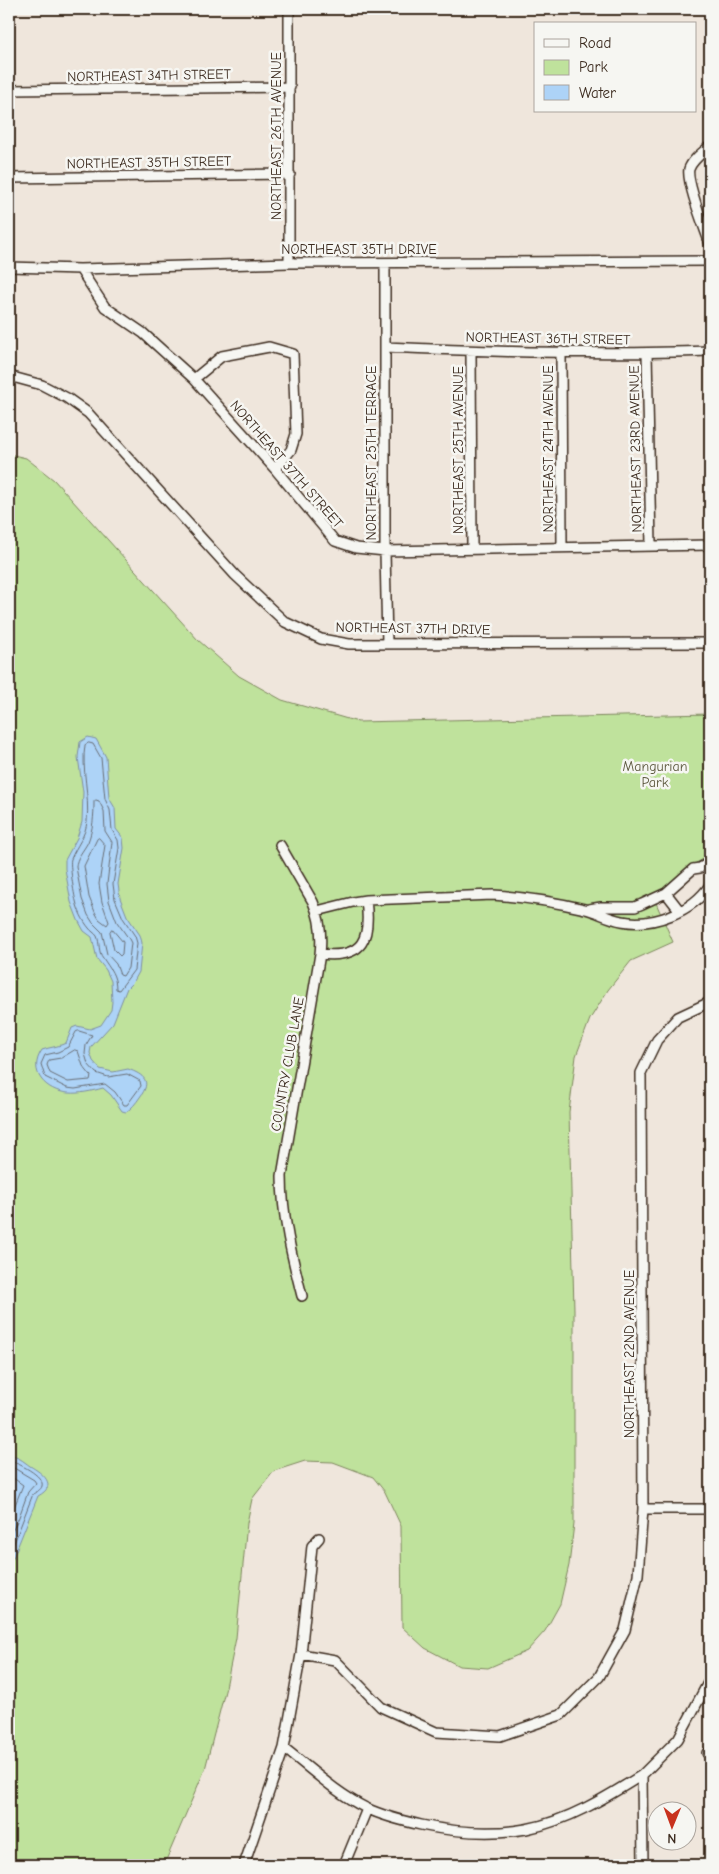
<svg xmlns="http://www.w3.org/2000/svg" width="719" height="1874" font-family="'Comic Neue',sans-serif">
  <rect width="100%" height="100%" fill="#efe6dc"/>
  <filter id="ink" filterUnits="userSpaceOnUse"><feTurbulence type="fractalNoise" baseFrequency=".02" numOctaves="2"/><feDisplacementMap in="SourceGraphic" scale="10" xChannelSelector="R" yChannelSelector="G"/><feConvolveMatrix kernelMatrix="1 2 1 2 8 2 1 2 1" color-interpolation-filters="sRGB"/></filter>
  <g filter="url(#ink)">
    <!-- green -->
    <path fill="#bfe29c" stroke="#7d865d" d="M 9,454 L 26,458 L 54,480 L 198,640 L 239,676 L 282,700 L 358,722 L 710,714 L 710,856 L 696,863 L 683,875 L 653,896 L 673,942 L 631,961 L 608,990 L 590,1019 L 576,1056 L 569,1112 L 574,1310 L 574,1524 L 569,1565 L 560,1604 L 545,1631 L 527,1651 L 488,1668 L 459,1666 L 425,1648 L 402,1627 L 401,1526 L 385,1492 L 373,1477 L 333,1462 L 305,1461 L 274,1471 L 252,1499 L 247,1523 L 236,1638 L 226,1687 L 205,1769 L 164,1865 L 9,1865 Z"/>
    <!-- water -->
    <path fill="#add3f7" stroke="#7f8fa0" d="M 88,737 L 96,739 L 106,757 L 109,798 L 115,808 L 116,829 L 123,838 L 124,848 L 118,884 L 120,898 L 127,916 L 140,935 L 142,943 L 139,972 L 134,981 L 127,988 L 113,1023 L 91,1047 L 90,1053 L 93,1061 L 100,1069 L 113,1072 L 128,1069 C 144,1075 152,1081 140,1097 C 136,1103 132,1108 126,1112 L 122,1111 L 111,1095 L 103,1088 C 92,1091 80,1094 68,1093 C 46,1091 27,1072 42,1050 C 50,1047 58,1047 66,1043 L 72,1028 L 77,1026 L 90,1029 L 101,1025 L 111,1010 L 112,1002 L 111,981 L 106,970 L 97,959 L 92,937 L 84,931 L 78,920 L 71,902 L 65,869 L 65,860 L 77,838 L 82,822 L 83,792 L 78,757 L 80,742 Z
      M 9,1456 C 18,1456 23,1461 30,1466 C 42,1473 59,1485 38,1496 L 13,1558 L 9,1564 Z"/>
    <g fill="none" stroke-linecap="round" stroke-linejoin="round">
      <!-- shore -->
      <path stroke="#696e75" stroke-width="1" d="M 89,743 L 93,744 L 101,758 L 105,799 L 110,810 L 112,830 L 118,840 L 119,848 L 113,884 L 115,899 L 123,918 L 135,936 L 137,943 L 134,970 L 119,990 L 116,989 C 116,975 110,969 103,958 C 98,952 100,943 97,936 C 95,933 91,931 89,928 C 83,921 78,910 76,901 C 74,895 69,863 71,859 C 76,846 86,836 87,821 C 90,795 81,769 85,745 Z
        M 96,800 L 99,801 L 104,811 L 105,831 L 112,842 L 107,884 L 109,901 L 117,922 L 129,939 L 131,943 L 128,968 L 123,976 L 120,975 L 116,964 L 107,954 L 102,932 L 93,923 L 88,915 L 82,899 L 76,867 C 76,858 84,850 88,842 C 93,829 94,816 94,802 Z
        M 99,838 L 105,845 L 99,884 L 102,902 L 109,922 L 107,925 L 99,919 L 95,912 L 89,897 L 84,866 L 97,839 Z
        M 112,929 L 123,942 L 122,954 L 120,956 L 114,950 L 110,932 Z
        M 79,1031 L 92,1035 L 86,1045 L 85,1054 L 88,1064 L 96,1073 L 108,1077 L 127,1074 L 140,1081 L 141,1086 L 127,1105 L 124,1105 L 115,1092 L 105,1084 L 75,1089 L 67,1088 L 45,1077 L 41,1064 L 45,1055 L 58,1052 L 68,1047 L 76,1032 Z
        M 75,1050 L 78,1051 L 83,1066 L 91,1076 L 90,1080 L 68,1082 L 50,1073 L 47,1065 L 49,1060 L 61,1058 Z
        M 9,1461 C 17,1462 45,1476 42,1486 C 41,1490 36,1492 33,1494 L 9,1556
        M 9,1467 L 14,1468 L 34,1480 L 36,1483 L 28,1492 L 19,1517 L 9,1538
        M 9,1475 L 23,1485 L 9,1520"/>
      <!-- minor casing -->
      <g stroke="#3b2a1e" stroke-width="12">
        <path id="minor" d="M 9,90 L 290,87
          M 710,146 C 703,152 692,160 689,169 C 686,182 705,229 710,244
          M 9,178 L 290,174
          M 289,263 L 289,9
          M 385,263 L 385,551 L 387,644
          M 9,267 L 80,269 L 289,263 L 710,261
          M 80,269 L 105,307 L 143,333 L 194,379 L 275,469 L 335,541 L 356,548 L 385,551 L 710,545
          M 385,347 C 493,352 602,355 710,351
          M 471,351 L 472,549
          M 561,352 L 562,546
          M 647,353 L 651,545
          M 9,376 L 42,385 L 67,398 L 88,413 L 235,575 L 285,622 L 321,639 L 349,644 L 710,643
          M 194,379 L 222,356 L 269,347 L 293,354 L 296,434 L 291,450 L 275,469
          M 280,845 L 313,902 C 320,918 322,936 320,954 L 282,1176 C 282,1217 292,1257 302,1296
          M 666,893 L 680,911
          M 589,909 L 601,907 L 635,907 L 642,904 L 666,893 L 693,869 L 700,868 L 710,862
          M 317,911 L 353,902 L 366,900 L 493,895 C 524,897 556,902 585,909 C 598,912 609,919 622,921 C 653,927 692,912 710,885
          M 320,954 C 364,959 371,939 366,900
          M 643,1509 L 710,1509
          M 301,1654 L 335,1660 L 381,1707 L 436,1732 L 500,1736 L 561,1715 L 599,1677 L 625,1630 L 638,1575 L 643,1509 L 641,1073 L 657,1040 L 678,1017 L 710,1002
          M 284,1748 C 311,1769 336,1793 366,1808 C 383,1816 403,1821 421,1825 C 454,1832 492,1835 526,1829 C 568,1821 607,1797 642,1775
          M 707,1753 L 710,1753
          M 244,1865 L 284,1748 L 301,1654 L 312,1546 L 319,1538
          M 344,1865 L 367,1809
          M 643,1865 L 642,1775 L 678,1739 L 710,1679"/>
      </g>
      <!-- minor -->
      <use href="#minor" stroke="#f6f6f2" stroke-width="9"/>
    </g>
  </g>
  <g text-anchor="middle" stroke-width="5" stroke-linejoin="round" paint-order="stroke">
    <!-- street labels -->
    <g font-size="14" fill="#3b2a1e" stroke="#f6f6f2">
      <text transform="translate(149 75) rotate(-1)" y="5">NORTHEAST 34TH STREET</text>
      <text transform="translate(276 136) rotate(-90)" y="5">NORTHEAST 26TH AVENUE</text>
      <text transform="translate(149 162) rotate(-1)" y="5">NORTHEAST 35TH STREET</text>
      <text x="359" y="254">NORTHEAST 35TH DRIVE</text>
      <text transform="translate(548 338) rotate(1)" y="5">NORTHEAST 36TH STREET</text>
      <text transform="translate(548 449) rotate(-90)" y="5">NORTHEAST 24TH AVENUE</text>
      <text transform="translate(635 449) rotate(-91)" y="5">NORTHEAST 23RD AVENUE</text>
      <text transform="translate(458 450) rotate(-90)" y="5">NORTHEAST 25TH AVENUE</text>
      <text transform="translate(371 453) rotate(-90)" y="5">NORTHEAST 25TH TERRACE</text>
      <text transform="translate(287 464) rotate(49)" y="5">NORTHEAST 37TH STREET</text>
      <text transform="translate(413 628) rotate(1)" y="5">NORTHEAST 37TH DRIVE</text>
      <text transform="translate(287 1064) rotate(-80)" y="5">COUNTRY CLUB LANE</text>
      <text transform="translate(629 1354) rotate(-90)" y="5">NORTHEAST 22ND AVENUE</text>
    </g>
    <!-- park labels -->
    <g font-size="14" fill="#5c583e" stroke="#f6f6f2">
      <text x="655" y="771">Mangurian<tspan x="655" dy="16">Park</tspan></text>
    </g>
  </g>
  <!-- margin -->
  <rect width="719" height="1874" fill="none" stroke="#f6f6f2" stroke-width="30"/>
  <rect x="15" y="15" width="689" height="1844" fill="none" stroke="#3b2a1e" stroke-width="2" filter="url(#ink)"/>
  <!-- legend -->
  <rect x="534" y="22" width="162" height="90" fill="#f6f6f2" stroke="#aba49d"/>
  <rect x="544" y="39" width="25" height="8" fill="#f6f6f2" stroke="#aba49d"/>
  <text x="579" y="48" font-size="15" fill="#3b2a1e">Road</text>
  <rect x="544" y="60" width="25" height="15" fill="#bfe29c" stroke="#aba49d"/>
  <text x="579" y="72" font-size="15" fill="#3b2a1e">Park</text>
  <rect x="544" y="85" width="25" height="15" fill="#add3f7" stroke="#aba49d"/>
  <text x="579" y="98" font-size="15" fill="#3b2a1e">Water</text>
  <!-- north arrow -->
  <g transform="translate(672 1826) rotate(181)"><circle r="24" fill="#f6f6f2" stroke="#aba49d"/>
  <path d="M0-4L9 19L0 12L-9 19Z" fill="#c8321e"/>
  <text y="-8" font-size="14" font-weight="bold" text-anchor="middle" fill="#3b2a1e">N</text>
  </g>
</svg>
